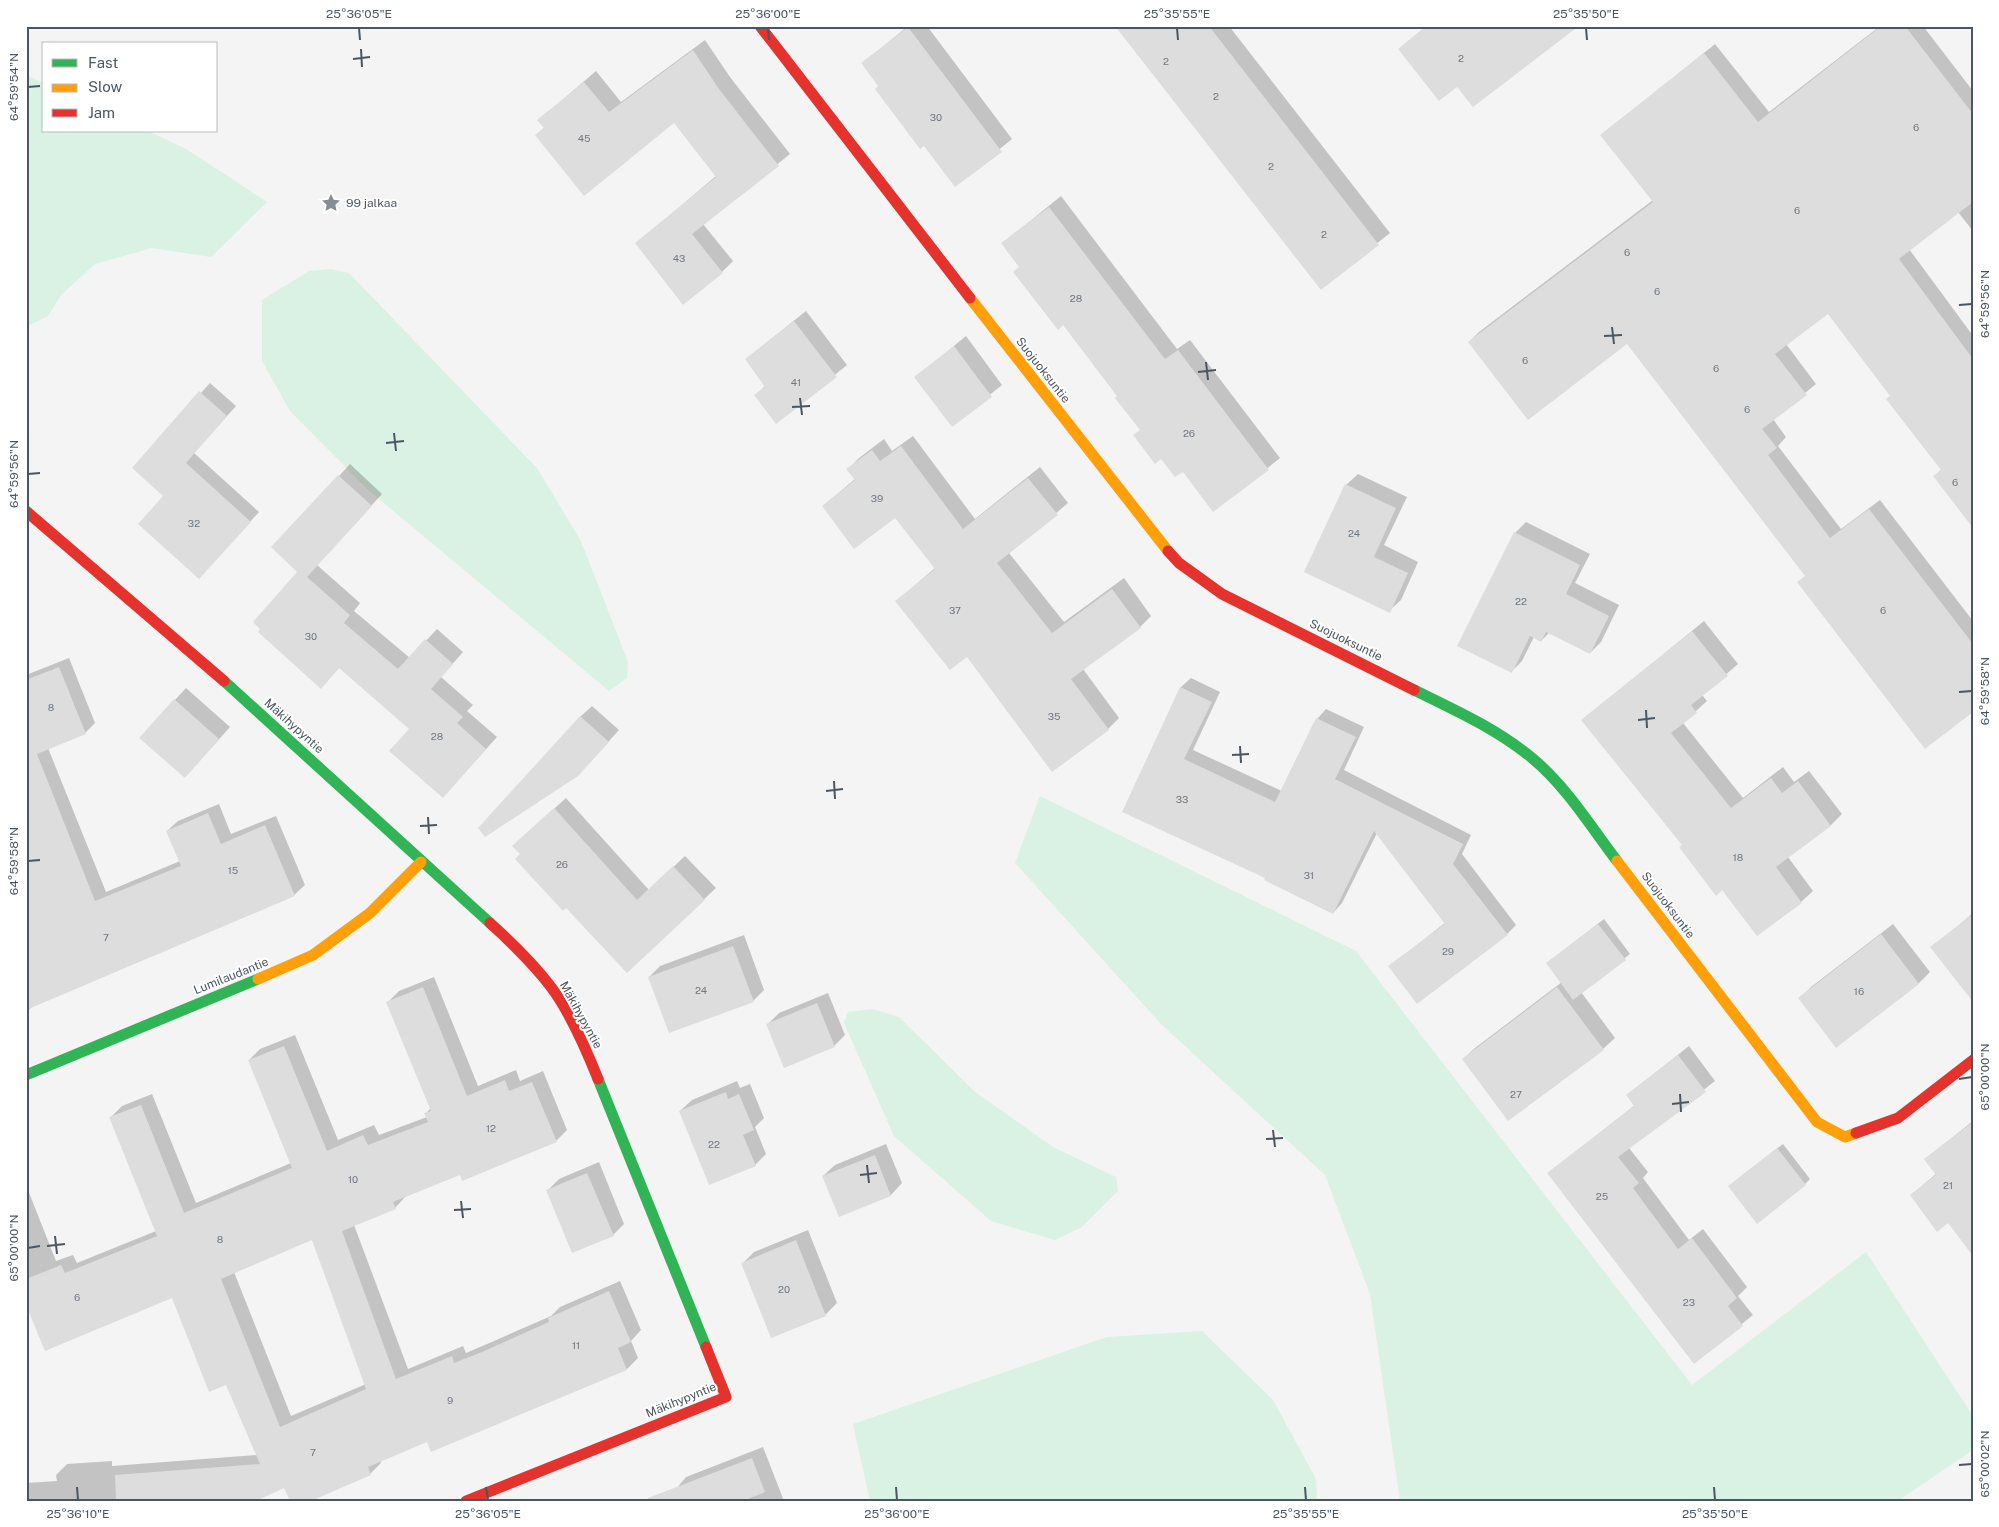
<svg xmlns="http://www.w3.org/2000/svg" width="1999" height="1527" font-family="'Public Sans',sans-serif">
  <rect width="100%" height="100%" fill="#f4f4f4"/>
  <!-- green -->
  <path fill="#d9f2e3" d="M 26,75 L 44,83 L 44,131 L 148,131 L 186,149 L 267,202 L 211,257 L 152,248 L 95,264 L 61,295 L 48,316 L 26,327 Z
    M 331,269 L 349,273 L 537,468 L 581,541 L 628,662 L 627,678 L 609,691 L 367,489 L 290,411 L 262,361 L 262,300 L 309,271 Z
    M 1040,796 L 1356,951 L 1692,1385 L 1866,1252 L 1973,1416 L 1973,1450 L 1898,1501 L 1400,1501 L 1370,1294 L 1325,1175 L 1161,1024 L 1015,863 Z
    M 873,1009 L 899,1017 L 974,1091 L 1053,1147 L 1116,1177 L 1118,1191 L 1082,1227 L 1055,1240 L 991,1221 L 894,1136 L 844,1023 L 848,1012 Z
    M 1202,1331 L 1273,1400 L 1316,1479 L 1317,1501 L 870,1501 L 853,1424 L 1107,1337 Z"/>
  <!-- shadow -->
  <path fill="#0003" fill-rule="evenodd" d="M 908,26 L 927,26 L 1012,139 L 955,185 L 863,63 Z
    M 1117,26 L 1229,26 L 1390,233 L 1321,288 Z
    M 1880,26 L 1923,26 L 1973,91 L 1973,231 L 1958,212 L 1909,249 L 1971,333 L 1973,332 L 1973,526 L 1934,476 L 1942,469 L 1891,396 L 1828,312 L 1786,344 L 1816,384 L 1773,419 L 1786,437 L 1778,446 L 1841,529 L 1880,500 L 1973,621 L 1973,710 L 1806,575 L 1628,342 L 1469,342 L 1479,332 L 1653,200 L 1602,135 L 1715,44 L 1769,112 Z
    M 705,40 L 730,77 L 790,154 L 703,224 L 733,261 L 722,272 L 636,244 L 716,176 L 674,121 L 536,135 L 545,127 L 539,120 L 596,71 L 621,102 Z
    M 1061,196 L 1177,349 L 1190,340 L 1280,458 L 1214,511 L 1183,470 L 1141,430 L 1119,395 L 1003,243 Z
    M 806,311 L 847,365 L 777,422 L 756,395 L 766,385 L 746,359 Z
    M 966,336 L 1002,385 L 952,425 L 916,377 Z
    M 210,383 L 236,406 L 194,453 L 259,512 L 208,568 L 165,496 L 133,468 Z
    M 913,436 L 975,519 L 1040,467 L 1068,503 L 1009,553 L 1064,622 L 1124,578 L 1151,616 L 1140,627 L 1083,669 L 1119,718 L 1108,729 L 1052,771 L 967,655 L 897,601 L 936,567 L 895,516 L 823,506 L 855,479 L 848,469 L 859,458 L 884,439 L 892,451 Z
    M 350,464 L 382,494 L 317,565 L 360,603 L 354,611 L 410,658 L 437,629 L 463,652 L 441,677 L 473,705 L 467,711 L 497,737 L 443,797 L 411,729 L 340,667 L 321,687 L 299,572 L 339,476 Z
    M 1358,474 L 1407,497 L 1384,545 L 1418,562 L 1401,600 L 1389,611 L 1346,485 Z
    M 1526,522 L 1590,554 L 1575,583 L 1619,605 L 1601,642 L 1590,653 L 1549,633 L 1541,641 L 1534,637 L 1522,661 L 1512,671 L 1515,533 Z
    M 1704,621 L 1738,664 L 1702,695 L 1707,701 L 1683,723 L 1743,798 L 1783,767 L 1794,782 L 1809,771 L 1842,814 L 1831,825 L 1788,857 L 1813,891 L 1801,902 L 1757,934 L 1723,889 L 1683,844 L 1583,720 Z
    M 69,658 L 95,723 L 85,733 L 48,748 L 106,892 L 180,861 L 167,831 L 178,821 L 219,804 L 231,834 L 276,816 L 305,885 L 294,895 L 36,1004 L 26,1012 L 26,675 Z
    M 1191,678 L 1220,692 L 1193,750 L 1282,791 L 1317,719 L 1326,709 L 1364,727 L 1344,770 L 1471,835 L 1462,854 L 1516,925 L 1507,934 L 1390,966 L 1445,923 L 1377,833 L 1342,903 L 1333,913 L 1267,877 L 1124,811 L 1181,687 Z
    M 186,688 L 230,727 L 196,765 L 175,700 Z
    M 592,706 L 619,730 L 589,763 L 580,717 Z
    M 566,798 L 649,890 L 685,856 L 716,888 L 627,971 L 522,854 L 525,835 Z
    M 1973,913 L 1973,987 L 1932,948 Z
    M 1604,919 L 1630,954 L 1581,992 L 1615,1038 L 1603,1049 L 1508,1119 L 1463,1059 L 1475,1048 L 1562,982 L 1547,963 Z
    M 1893,924 L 1930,972 L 1919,983 L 1837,1046 L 1800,998 L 1811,987 Z
    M 744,935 L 764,990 L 753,1001 L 649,977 L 660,966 Z
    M 434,977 L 478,1086 L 516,1070 L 520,1081 L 543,1071 L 567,1130 L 556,1141 L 460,1173 L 406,1196 L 395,1208 L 354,1225 L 408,1369 L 463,1346 L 466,1353 L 494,1341 L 551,1316 L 560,1307 L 620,1281 L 641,1330 L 631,1341 L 638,1358 L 627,1369 L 432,1450 L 428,1441 L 380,1460 L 381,1463 L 370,1474 L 285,1487 L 253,1501 L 26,1501 L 26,1483 L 57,1481 L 56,1475 L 67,1464 L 112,1461 L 112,1466 L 257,1455 L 227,1383 L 173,1296 L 26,1307 L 26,1185 L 56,1261 L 73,1255 L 77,1263 L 156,1231 L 111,1117 L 122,1106 L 152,1094 L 196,1203 L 291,1163 L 249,1060 L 260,1049 L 295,1035 L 338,1140 L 374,1125 L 379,1135 L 427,1117 L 425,1114 L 431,1108 L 388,1002 L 399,991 ZM 312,1239 L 366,1384 L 291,1416 L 234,1272 Z
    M 828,993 L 845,1035 L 834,1046 L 768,1024 L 779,1013 Z
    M 1689,1046 L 1715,1081 L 1629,1148 L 1648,1172 L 1643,1178 L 1689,1240 L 1703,1229 L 1747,1287 L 1738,1296 L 1753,1315 L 1694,1362 L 1549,1173 L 1635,1105 L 1627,1095 Z
    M 737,1081 L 740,1088 L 750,1084 L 764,1118 L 755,1127 L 766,1154 L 755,1165 L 680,1111 L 692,1100 Z
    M 1973,1121 L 1973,1218 L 1949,1221 L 1911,1195 L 1936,1174 L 1925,1159 Z
    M 886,1144 L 902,1183 L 891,1195 L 839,1215 L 823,1176 L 835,1165 Z
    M 1783,1144 L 1810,1179 L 1805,1184 L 1735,1181 Z
    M 599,1162 L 624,1224 L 613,1235 L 547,1191 L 559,1179 Z
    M 808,1230 L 837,1303 L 826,1314 L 772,1336 L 743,1263 L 754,1252 Z
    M 763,1447 L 784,1501 L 666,1501 L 686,1477 Z"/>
  <!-- building -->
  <path fill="#ddddde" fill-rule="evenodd" d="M 1115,26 L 1209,26 L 1379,245 L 1321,290 Z
    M 1426,26 L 1579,26 L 1473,107 L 1457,87 L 1439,101 L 1398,49 Z
    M 1881,26 L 1905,26 L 1973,114 L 1973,202 L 1899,259 L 1973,359 L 1973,528 L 1933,476 L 1941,470 L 1886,399 L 1890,396 L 1828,314 L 1775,354 L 1807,395 L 1762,429 L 1777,448 L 1768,455 L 1830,538 L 1869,509 L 1973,644 L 1973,712 L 1925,749 L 1797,582 L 1805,576 L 1627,344 L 1528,420 L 1468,342 L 1653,202 L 1600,135 L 1704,53 L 1758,122 Z
    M 908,27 L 1002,152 L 955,187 L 924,146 L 920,149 L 875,89 L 878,86 L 861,63 Z
    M 693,50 L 719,89 L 779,166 L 692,234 L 723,273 L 683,305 L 635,243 L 716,177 L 674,123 L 584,196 L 535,135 L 544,128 L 537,120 L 584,82 L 609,112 Z
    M 1049,207 L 1165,359 L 1178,350 L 1269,470 L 1213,512 L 1183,472 L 1175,477 L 1161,459 L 1155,464 L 1133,435 L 1140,430 L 1115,398 L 1117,396 L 1063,325 L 1058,330 L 1013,272 L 1019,267 L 1001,243 Z
    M 794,321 L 837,377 L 776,424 L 754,395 L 765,387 L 745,359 Z
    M 954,346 L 992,397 L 952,427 L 914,377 Z
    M 199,391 L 227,416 L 186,463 L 251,522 L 199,579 L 138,524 L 163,496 L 132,468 Z
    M 901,446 L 963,529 L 1028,478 L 1058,515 L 997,563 L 1052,633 L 1112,589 L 1141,628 L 1071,679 L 1109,730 L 1052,772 L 967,657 L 950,670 L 895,601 L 935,569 L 895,518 L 854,549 L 822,506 L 855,480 L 846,469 L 872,450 L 880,461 Z
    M 338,475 L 372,506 L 307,577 L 350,615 L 344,623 L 398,669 L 425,639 L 453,664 L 431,689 L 463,717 L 457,723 L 486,749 L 443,798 L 389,751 L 409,729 L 339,668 L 321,689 L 258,632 L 260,629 L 253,622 L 297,572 L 271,547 Z
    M 1345,484 L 1396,508 L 1374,557 L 1408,573 L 1390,613 L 1304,572 Z
    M 1514,532 L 1580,565 L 1566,594 L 1609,616 L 1590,654 L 1546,632 L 1541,642 L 1530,636 L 1512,673 L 1457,646 Z
    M 1692,631 L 1728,676 L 1691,705 L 1697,713 L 1671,733 L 1731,808 L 1771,778 L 1782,793 L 1798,781 L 1831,826 L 1776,867 L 1802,903 L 1757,936 L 1722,890 L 1716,896 L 1679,847 L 1682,845 L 1581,720 Z
    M 59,667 L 86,734 L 37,754 L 95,901 L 181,866 L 166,831 L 208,813 L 221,844 L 265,825 L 295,896 L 26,1010 L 26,680 Z
    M 1180,687 L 1212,702 L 1184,759 L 1275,802 L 1316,718 L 1356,737 L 1335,779 L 1463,844 L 1453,864 L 1508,935 L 1417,1004 L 1388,966 L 1445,924 L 1374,831 L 1333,914 L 1264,880 L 1265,878 L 1122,812 Z
    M 174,699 L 219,739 L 185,778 L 139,738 Z
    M 580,716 L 609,742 L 578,776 L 485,837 L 478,828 Z
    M 554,808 L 637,900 L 673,866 L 705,900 L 627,973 L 566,908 L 563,911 L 515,859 L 520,854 L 512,846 Z
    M 1973,914 L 1973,1002 L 1930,947 Z
    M 1598,924 L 1626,960 L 1573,1000 L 1546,963 Z
    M 1881,934 L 1919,984 L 1836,1048 L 1798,998 Z
    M 733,946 L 754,1002 L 669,1033 L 648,977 Z
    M 423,987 L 467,1096 L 505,1080 L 509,1091 L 532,1082 L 557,1142 L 462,1181 L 460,1175 L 393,1202 L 396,1209 L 342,1231 L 396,1379 L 452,1356 L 454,1363 L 482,1352 L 549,1322 L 548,1318 L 609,1291 L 631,1342 L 618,1348 L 627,1370 L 431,1452 L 427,1442 L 368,1467 L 371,1475 L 311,1501 L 290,1501 L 284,1488 L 256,1501 L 116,1501 L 115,1475 L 260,1464 L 226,1385 L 209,1392 L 172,1298 L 45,1351 L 26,1305 L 26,1279 L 61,1265 L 65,1273 L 157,1236 L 109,1117 L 141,1105 L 184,1213 L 292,1168 L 248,1060 L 284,1046 L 327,1151 L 363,1135 L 368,1145 L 428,1122 L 424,1113 L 431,1111 L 386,1002 ZM 312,1240 L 366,1389 L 280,1427 L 221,1279 Z
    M 1557,987 L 1604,1050 L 1508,1121 L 1462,1059 Z
    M 817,1003 L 835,1047 L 784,1068 L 766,1024 Z
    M 1678,1055 L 1706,1092 L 1618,1157 L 1639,1183 L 1633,1188 L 1678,1249 L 1692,1238 L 1737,1298 L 1728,1306 L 1743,1326 L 1694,1364 L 1547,1173 L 1634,1106 L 1626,1095 Z
    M 726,1092 L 728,1099 L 739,1094 L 754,1130 L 743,1135 L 756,1166 L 709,1185 L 679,1111 Z
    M 1973,1122 L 1973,1256 L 1948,1223 L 1937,1232 L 1910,1195 L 1936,1175 L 1924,1159 Z
    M 1777,1148 L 1806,1185 L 1757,1224 L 1728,1186 Z
    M 875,1155 L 891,1196 L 839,1217 L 822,1176 Z
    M 587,1173 L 614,1236 L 572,1253 L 546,1190 Z
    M 796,1240 L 826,1316 L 771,1338 L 741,1263 Z
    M 752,1458 L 765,1492 L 743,1501 L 648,1501 L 648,1498 Z"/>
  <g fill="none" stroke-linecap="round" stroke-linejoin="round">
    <!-- fast -->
    <path stroke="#30b455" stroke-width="11" d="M 224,681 L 490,923
      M 1414,690 C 1455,710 1497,729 1532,758 C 1566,786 1591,827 1617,861
      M 26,1075 L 258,979
      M 598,1079 L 706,1347"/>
    <!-- slow -->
    <path stroke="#ff9f0a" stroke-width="11" d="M 970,298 L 1168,551
      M 1617,861 L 1817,1122 L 1845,1137 L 1856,1133
      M 258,979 L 313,955 L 370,913 L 421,862"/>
    <!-- jam -->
    <path stroke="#e5322d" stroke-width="11" d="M 760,26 L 970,298
      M 26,511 L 224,681
      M 1168,551 L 1179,563 L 1222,594 L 1414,690
      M 490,923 C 511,942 533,963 551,987 C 570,1012 586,1049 598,1079
      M 1856,1133 L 1898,1118 L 1973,1060
      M 466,1501 L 726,1397 L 706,1347"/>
  </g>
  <!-- ticks -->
  <path fill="none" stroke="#4a5661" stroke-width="2" d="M 359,28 L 360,40M 768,28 L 769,40M 1177,28 L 1178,40M 1586,28 L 1587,40M 361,49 L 362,67M 353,59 L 370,57M 28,87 L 40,86M 1959,305 L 1972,304M 1612,327 L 1614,344M 1604,336 L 1622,335M 1206,362 L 1208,380M 1198,372 L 1216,370M 800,398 L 802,415M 792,407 L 810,406M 394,433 L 396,451M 386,443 L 404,441M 28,474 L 40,473M 1959,692 L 1972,691M 1646,710 L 1647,728M 1638,720 L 1655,718M 1240,746 L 1241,763M 1232,755 L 1249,754M 834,781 L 835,799M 826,791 L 843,789M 428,817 L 429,834M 420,826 L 437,825M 28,861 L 40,860M 1959,1079 L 1972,1077M 1680,1094 L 1681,1112M 1672,1104 L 1689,1102M 1273,1130 L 1275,1147M 1266,1139 L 1283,1138M 867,1165 L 869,1183M 860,1175 L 877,1173M 461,1201 L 463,1218M 454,1210 L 471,1209M 55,1236 L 57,1254M 47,1246 L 65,1244M 28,1248 L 40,1246M 1959,1465 L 1972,1464M 77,1487 L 78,1500M 486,1487 L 488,1500M 896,1487 L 897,1500M 1305,1487 L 1306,1500M 1714,1487 L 1715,1500"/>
  <!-- icons -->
  <defs>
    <g id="sight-bare" transform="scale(1.5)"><path d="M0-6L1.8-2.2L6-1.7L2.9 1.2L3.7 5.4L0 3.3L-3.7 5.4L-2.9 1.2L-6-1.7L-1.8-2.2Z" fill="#868d94" stroke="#fff" stroke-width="2.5" paint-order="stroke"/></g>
  </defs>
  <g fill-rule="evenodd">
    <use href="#sight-bare" x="331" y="203"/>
  </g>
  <g text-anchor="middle" stroke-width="4" stroke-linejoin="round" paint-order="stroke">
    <!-- number labels -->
    <g font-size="10" fill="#707881">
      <text x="1461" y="62">2</text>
      <text x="1166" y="65">2</text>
      <text x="1216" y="100">2</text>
      <text x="936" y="121">30</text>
      <text x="1916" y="131">6</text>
      <text x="584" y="142">45</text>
      <text x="1271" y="170">2</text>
      <text x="1797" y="214">6</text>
      <text x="1324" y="238">2</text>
      <text x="1627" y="256">6</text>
      <text x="679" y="262">43</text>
      <text x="1657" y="295">6</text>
      <text x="1076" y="302">28</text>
      <text x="1525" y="364">6</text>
      <text x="1716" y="372">6</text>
      <text x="796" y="386">41</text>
      <text x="1747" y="413">6</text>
      <text x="1189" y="437">26</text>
      <text x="1955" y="486">6</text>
      <text x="877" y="502">39</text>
      <text x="194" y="527">32</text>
      <text x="1354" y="537">24</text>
      <text x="1521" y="605">22</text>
      <text x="955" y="614">37</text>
      <text x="1883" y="614">6</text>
      <text x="311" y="640">30</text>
      <text x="51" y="711">8</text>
      <text x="1054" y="720">35</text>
      <text x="437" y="740">28</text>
      <text x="1182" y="803">33</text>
      <text x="1738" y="861">18</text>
      <text x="562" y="868">26</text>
      <text x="233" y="874">15</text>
      <text x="1309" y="879">31</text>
      <text x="106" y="941">7</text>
      <text x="1448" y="955">29</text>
      <text x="701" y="994">24</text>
      <text x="1859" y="995">16</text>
      <text x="1516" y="1098">27</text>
      <text x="491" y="1132">12</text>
      <text x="714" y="1148">22</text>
      <text x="353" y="1183">10</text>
      <text x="1948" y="1189">21</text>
      <text x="1602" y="1200">25</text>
      <text x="220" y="1243">8</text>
      <text x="784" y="1293">20</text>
      <text x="77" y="1301">6</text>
      <text x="1689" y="1306">23</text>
      <text x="576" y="1349">11</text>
      <text x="450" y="1404">9</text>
      <text x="313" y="1456">7</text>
    </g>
    <!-- poi labels -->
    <g font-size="12" fill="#4a5661" stroke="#fff" text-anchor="start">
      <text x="346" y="207">99 jalkaa</text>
    </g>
    <!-- street labels -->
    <g font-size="12" fill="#4a5661" stroke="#fff">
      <text transform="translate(1043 370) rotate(52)" y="4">Suojuoksuntie</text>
      <text transform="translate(1346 640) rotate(26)" y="4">Suojuoksuntie</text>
      <text transform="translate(294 726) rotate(42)" y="4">Mäkihypyntie</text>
      <text transform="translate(1668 905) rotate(53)" y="4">Suojuoksuntie</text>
      <text transform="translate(231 976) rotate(-22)" y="4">Lumilaudantie</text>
      <text transform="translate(581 1015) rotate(61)" y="4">Mäkihypyntie</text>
      <text transform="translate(681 1400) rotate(-22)" y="4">Mäkihypyntie</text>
    </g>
  </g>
  <!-- border -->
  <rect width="1999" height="1527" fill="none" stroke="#ffffff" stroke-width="55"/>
  <!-- legend -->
  <rect x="42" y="42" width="175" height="90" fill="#ffffff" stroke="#b7bbc0"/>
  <rect x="52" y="59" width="25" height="8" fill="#30b455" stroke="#b7bbc0"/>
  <text x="88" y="68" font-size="15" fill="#4a5661">Fast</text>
  <rect x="52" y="84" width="25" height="8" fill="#ff9f0a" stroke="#b7bbc0"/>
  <text x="88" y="92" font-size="15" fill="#4a5661">Slow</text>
  <rect x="52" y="109" width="25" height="8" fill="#e5322d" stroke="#b7bbc0"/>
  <text x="88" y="118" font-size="15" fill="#4a5661">Jam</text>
  <rect x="28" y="28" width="1944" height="1472" fill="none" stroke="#4a5661" stroke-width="2"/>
  <g font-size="12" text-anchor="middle" fill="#4a5661">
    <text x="359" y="18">25°36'05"E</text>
    <text x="768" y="18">25°36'00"E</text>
    <text x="1177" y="18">25°35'55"E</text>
    <text x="1586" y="18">25°35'50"E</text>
    <text transform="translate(14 87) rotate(-90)" y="4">64°59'54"N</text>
    <text transform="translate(1985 304) rotate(-90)" y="4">64°59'56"N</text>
    <text transform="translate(14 474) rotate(-90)" y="4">64°59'56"N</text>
    <text transform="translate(1985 691) rotate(-90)" y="4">64°59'58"N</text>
    <text transform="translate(14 861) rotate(-90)" y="4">64°59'58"N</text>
    <text transform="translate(1985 1077) rotate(-90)" y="4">65°00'00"N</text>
    <text transform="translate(14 1248) rotate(-90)" y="4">65°00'00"N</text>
    <text transform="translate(1985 1464) rotate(-90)" y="4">65°00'02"N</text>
    <text x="78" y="1518">25°36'10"E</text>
    <text x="488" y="1518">25°36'05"E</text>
    <text x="897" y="1518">25°36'00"E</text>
    <text x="1306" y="1518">25°35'55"E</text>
    <text x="1715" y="1518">25°35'50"E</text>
  </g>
</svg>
